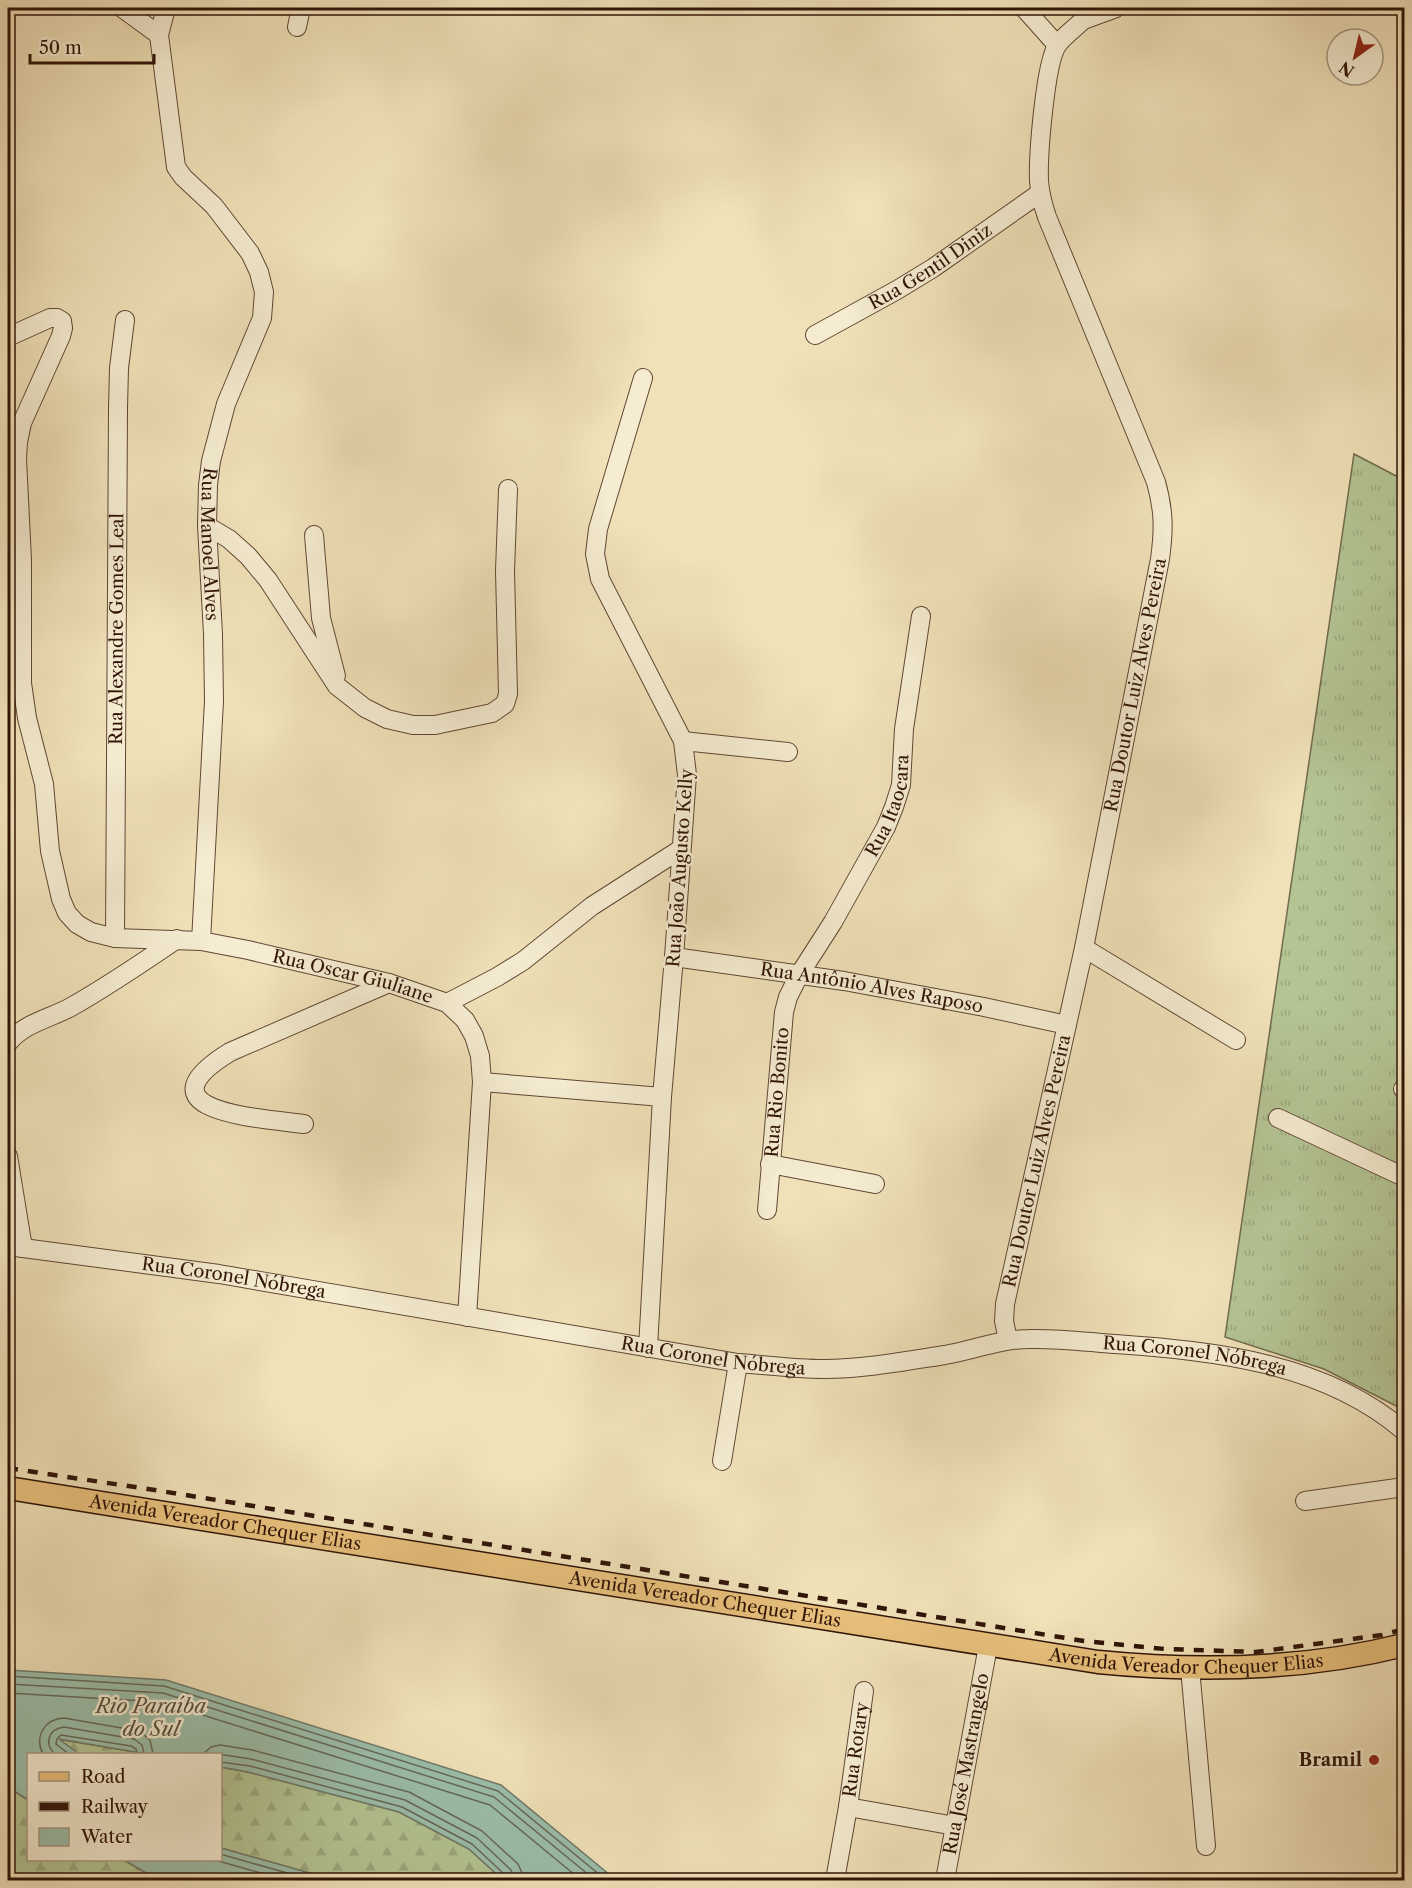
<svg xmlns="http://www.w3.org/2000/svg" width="1412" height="1888" font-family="'Libre Caslon Text',serif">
  <defs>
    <pattern id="grass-tufts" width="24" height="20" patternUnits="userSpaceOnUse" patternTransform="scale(1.5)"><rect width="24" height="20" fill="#b4c493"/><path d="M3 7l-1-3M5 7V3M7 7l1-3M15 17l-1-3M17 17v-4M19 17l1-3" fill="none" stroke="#9ba87d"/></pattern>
    <pattern id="forest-firs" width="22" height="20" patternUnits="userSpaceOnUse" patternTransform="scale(1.5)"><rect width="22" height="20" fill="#b4c493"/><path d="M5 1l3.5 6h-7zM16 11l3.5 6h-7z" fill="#9ba87d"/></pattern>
  </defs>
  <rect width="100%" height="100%" fill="#f0e1b8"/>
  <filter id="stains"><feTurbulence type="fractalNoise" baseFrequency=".00333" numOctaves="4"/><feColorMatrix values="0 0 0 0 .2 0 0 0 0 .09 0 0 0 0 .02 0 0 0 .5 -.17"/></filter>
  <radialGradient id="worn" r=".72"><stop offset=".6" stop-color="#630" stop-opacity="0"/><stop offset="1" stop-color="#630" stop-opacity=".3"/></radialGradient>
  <!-- grass -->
  <path fill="url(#grass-tufts)" stroke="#726c4e" stroke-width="1.5" d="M 1354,454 L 1404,480 L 1404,1410 L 1324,1369 L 1225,1337 Z"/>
  <!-- forest -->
  <path fill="url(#forest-firs)" stroke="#726c4e" stroke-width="1.5" d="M 57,1739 L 147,1754 L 79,1754 Z
    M 220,1767 L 248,1772 L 399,1812 L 469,1849 L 503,1880 L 334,1880 L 221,1848 Z
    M 8,1787 L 28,1800 L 28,1860 L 124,1860 L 158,1880 L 8,1880 Z"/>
  <!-- water -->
  <path fill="#9bbeaa" stroke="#707a69" stroke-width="1.5" d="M 8,1670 L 166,1680 L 501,1785 L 616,1880 L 503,1880 L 469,1849 L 399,1812 L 248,1772 L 221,1767 L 220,1754 L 147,1754 L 59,1739 L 79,1754 L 28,1754 L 28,1800 L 8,1787 Z
    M 221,1848 L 334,1880 L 158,1880 L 124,1860 L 220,1860 Z"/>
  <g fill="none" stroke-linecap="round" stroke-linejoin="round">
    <!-- shore -->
    <path stroke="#666959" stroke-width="1.5" d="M 8,1676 L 164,1686 L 498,1791 L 606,1880
      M 8,1684 L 163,1693 L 494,1797 L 595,1880
      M 8,1693 L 161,1702 L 490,1805 L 581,1880
      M 43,1754 C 34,1737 44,1719 64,1718 L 139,1731 L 150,1740 L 153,1754
      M 55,1754 C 44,1744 48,1729 64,1727 L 134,1739 L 142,1745 L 144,1754
      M 69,1754 L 56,1744 L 57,1739 L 61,1735 L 131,1746 L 136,1749 L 137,1754
      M 203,1754 L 211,1747 L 220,1745 L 252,1750 L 409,1792 L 482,1831 L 518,1864 L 522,1873 L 523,1880
      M 218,1754 L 251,1759 L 405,1800 L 477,1838 L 511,1870 L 514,1880
      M 220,1762 L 250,1766 L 402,1807 L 472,1844 L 504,1874 L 506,1880
      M 220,1854 L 312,1880
      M 215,1860 L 285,1880"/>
    <!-- minor casing -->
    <g stroke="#604734" stroke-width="20">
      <g id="minor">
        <path d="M 122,8 L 159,35"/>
        <path id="s1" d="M 166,8 L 159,35 L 176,167 L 183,177 L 214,206 L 250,253 L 259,272 L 264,292 L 262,318 L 226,404 L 211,461 L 208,485 L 207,526 L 213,634 L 214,701 L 201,941"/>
        <path d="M 1024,8 L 1057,45"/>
        <path d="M 1086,19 L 1116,8"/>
        <path d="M 297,27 L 301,8"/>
        <path id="s2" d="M 815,335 L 897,290 L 933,268 L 1040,193"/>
        <path id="s3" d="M 8,337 L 50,318 L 57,318 L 62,321 L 63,328 L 61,336 L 22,423 L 18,442 L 17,459 L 22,560 L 22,683 L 27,718 L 44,784 L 50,851 L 61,899 L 67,913 L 77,924 L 91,932 L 115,938 L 201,941 L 248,950 L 389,983 L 447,1003 L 465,1020 L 474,1036 L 480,1056 L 482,1082 L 467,1317"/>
        <path d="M 643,378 L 598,529 L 595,554 L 600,579 L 683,741 L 687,775 L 674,957 L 662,1097 L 648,1348"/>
        <path d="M 207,526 L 229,539 L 248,556 L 268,580 L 337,686 L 365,708 L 387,719 L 413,725 L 435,725 L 492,713 L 505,704 L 508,694 L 505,571 L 508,489"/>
        <path d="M 314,535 L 321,618 L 336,676"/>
        <path d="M 683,741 L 788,752"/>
        <path id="s4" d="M 115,938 L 118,408 L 119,368 L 125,320"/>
        <path d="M 1084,948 L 1236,1040"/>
        <path id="s5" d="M 674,957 L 844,981 L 984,1007 L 1067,1025"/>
        <path d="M 447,1003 L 497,977 L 523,961 L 592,906 L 681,849"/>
        <path d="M 8,1043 C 24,1023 49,1019 71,1007 C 108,986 142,963 177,939"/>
        <path d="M 482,1082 L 662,1097"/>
        <path d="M 1403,1089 L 1404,1090"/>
        <path d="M 1278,1118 L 1404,1177"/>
        <path d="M 304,1124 C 261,1118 133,1112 230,1052 L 389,983"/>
        <path d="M 8,1156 L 23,1248"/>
        <path d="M 770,1164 L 875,1184"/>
        <path id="s6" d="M 767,1210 L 784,1012 L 788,997 L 799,975 L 833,922 L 886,827 L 894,807 L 901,785 L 904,729 L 921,616"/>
        <path id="s7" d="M 8,1246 L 219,1274 L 738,1363 C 766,1365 795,1369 824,1369 C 863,1369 906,1361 945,1355 C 973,1350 1001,1339 1029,1339 C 1058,1338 1087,1342 1115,1344 C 1216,1351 1325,1363 1404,1431"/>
        <path id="s8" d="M 1008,1340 L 1004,1321 L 1005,1304 L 1084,948 L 1160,559 C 1164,530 1164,511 1156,482 L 1047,217 C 1043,205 1040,194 1039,181 C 1038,157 1045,61 1058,44 C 1069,30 1083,24 1093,8"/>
        <path d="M 722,1461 L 738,1363"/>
        <path d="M 1305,1501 L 1404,1487"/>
        <path d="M 1190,1668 L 1206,1846"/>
        <path d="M 848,1807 L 955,1826"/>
        <path id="s9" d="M 835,1880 L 848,1807 L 864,1691"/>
        <path id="s10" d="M 945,1880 L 988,1646"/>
      </g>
    </g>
    <!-- major casing -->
    <g stroke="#301408" stroke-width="25">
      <g id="major">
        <path id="s11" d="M 8,1488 L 1098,1662 C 1200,1672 1305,1670 1404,1645"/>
      </g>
    </g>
    <!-- minor -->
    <use href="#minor" stroke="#f5ecd1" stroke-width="18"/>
    <!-- major -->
    <use href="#major" stroke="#e8c07c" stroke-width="22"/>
    <!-- rail -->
    <path stroke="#301408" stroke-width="4.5" stroke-dasharray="10 10" stroke-linecap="butt" d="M 8,1468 L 161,1491 L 1084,1641 L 1165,1649 L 1256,1652 L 1382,1635 L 1404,1629"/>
  </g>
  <!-- markers -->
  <circle fill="#8f2418" stroke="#f5ecd1" stroke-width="2" cx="1374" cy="1760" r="6"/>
  <g text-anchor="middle" stroke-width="5" stroke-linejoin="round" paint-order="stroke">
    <!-- street labels -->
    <g font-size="18" fill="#301408" stroke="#f5ecd1">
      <text dy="6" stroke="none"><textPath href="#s2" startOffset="134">Rua Gentil Diniz</textPath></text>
      <text dy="6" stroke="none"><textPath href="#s1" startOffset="578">Rua Manoel Alves</textPath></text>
      <text dy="6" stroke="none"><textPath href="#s4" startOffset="309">Rua Alexandre Gomes Leal</textPath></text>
      <text dy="6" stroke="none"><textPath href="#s8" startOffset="669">Rua Doutor Luiz Alves Pereira</textPath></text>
      <text dy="6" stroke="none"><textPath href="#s6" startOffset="432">Rua Itaocara</textPath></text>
      <text transform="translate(680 868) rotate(-86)" y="6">Rua João Augusto Kelly</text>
      <text dy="6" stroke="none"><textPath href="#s3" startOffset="963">Rua Oscar Giuliane</textPath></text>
      <text dy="6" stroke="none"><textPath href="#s5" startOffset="200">Rua Antônio Alves Raposo</textPath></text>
      <text dy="6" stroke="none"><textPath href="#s6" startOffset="118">Rua Rio Bonito</textPath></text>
      <text dy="6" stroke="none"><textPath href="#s8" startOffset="183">Rua Doutor Luiz Alves Pereira</textPath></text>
      <text dy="6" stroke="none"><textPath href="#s7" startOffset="228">Rua Coronel Nóbrega</textPath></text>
      <text dy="6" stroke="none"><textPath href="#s7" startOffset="714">Rua Coronel Nóbrega</textPath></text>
      <text dy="6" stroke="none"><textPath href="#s7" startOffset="1200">Rua Coronel Nóbrega</textPath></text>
      <text dy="6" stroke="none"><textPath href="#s11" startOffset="220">Avenida Vereador Chequer Elias</textPath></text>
      <text dy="6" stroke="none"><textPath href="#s11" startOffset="706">Avenida Vereador Chequer Elias</textPath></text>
      <text dy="6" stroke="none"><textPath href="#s11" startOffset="1192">Avenida Vereador Chequer Elias</textPath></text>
      <text dy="6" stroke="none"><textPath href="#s9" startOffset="132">Rua Rotary</textPath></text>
      <text dy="6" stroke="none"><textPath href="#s10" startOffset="118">Rua José Mastrangelo</textPath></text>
    </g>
    <!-- poi labels -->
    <g font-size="18" font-weight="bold" fill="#301408" stroke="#f5ecd1" text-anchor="end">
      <text x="1362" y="1766">Bramil</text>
    </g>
    <!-- water labels -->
    <g font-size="20" font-style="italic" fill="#555041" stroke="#f5ecd1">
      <text x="151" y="1713">Rio Paraíba<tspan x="151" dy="23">do Sul</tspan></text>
    </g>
  </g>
  <!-- margin -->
  <rect width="1412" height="1888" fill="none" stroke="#f0e1b8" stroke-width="30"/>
  <rect x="9" y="9" width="1394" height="1870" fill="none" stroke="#301408" stroke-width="3"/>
  <rect x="15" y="15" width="1382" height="1858" fill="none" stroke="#301408" stroke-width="1.5"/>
  <!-- legend -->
  <rect x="27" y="1753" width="195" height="108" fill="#f5ecd1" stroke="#a69681" stroke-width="1.5"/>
  <rect x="39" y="1772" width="30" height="9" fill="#e8c07c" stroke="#a69681" stroke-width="1.5"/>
  <text x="81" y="1783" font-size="18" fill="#301408">Road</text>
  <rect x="39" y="1802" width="30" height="9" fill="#301408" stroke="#a69681" stroke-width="1.5"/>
  <text x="81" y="1813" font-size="18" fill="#301408">Railway</text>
  <rect x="39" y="1828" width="30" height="18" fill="#9bbeaa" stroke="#a69681" stroke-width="1.5"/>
  <text x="81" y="1843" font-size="18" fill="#301408">Water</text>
  <!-- north arrow -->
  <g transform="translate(1355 57) rotate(214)"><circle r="28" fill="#f5ecd1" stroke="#a69681" stroke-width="1.5"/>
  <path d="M0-4.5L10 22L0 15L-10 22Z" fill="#8f2418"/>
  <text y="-9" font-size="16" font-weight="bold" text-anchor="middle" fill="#301408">N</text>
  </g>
  <!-- scale -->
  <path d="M30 54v9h124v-9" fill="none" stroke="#301408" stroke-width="3"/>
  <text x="39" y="54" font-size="18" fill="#301408" stroke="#f5ecd1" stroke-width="4.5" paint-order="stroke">50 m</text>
  <rect width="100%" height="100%" filter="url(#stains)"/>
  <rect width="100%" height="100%" fill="url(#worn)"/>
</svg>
